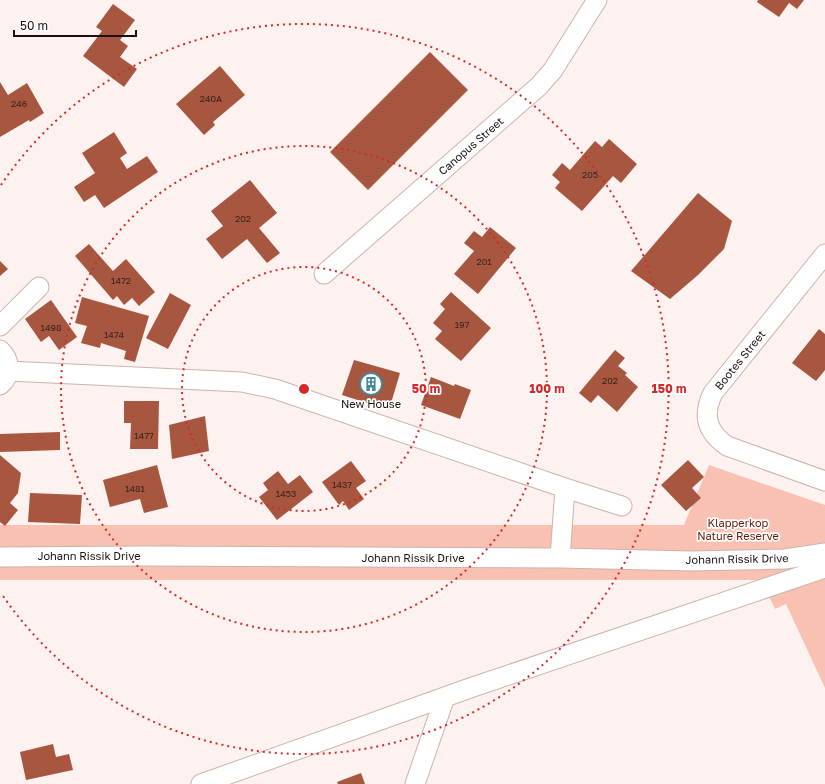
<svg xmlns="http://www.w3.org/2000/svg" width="825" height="784" font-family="'Golos Text',sans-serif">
  <rect width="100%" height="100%" fill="#fdf2ef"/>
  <!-- green -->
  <path fill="#f8c1b2" d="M 709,465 L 825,505 L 825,688 L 786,604 L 775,609 L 761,580 L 0,580 L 0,525 L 684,525 Z"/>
  <!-- building -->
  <path fill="#a75640" d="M 758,0 L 804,0 L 797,9 L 789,3 L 779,17 L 757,2 Z
    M 113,4 L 135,20 L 120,40 L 128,46 L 120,57 L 137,69 L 124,87 L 83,56 L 102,31 L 96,27 Z
    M 430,52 L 468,90 L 368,190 L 330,152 Z
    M 220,66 L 245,95 L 213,122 L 215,125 L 204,135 L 176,104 Z
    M 0,82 L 8,95 L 27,83 L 44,113 L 30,122 L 29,120 L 0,137 Z
    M 114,132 L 127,153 L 120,158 L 127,169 L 147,156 L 158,172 L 104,208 L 95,195 L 84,202 L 74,187 L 95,173 L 82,153 Z
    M 609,139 L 637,164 L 621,183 L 613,176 L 582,211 L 555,188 L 560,182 L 552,175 L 562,163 L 570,170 L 595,141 L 602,147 Z
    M 250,180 L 277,213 L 259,228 L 280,253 L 267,263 L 247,239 L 222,259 L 206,239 L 223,226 L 211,211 Z
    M 698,193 L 732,221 L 724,249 L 698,275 L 670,299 L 631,271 Z
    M 490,227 L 516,248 L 478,294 L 454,274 L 474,251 L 464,243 L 474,231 L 482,237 Z
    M 89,244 L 113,271 L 126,259 L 155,292 L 139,306 L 132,298 L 124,305 L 117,296 L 113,300 L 75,256 Z
    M 0,261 L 8,269 L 0,276 Z
    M 451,292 L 491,328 L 461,361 L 435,339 L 442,331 L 433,323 L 445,309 L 440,304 Z
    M 170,293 L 191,305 L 168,349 L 146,338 Z
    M 82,297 L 149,316 L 135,362 L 124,359 L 126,351 L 101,343 L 100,348 L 81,343 L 87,326 L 75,323 Z
    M 51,300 L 77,337 L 59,350 L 49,336 L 41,342 L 25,319 Z
    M 819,329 L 825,334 L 825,370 L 816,381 L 792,363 Z
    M 615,350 L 625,358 L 618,366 L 627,373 L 625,375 L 638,387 L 617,412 L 598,395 L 591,403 L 579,393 Z
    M 354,360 L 400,373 L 389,410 L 342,395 Z
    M 431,377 L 454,386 L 455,384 L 471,390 L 460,419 L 421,405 Z
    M 124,401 L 159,401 L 158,449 L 130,449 L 131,423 L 124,423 Z
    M 205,416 L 209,451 L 172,459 L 169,425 Z
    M 60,432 L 60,450 L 0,452 L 0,434 Z
    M 0,455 L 21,473 L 18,493 L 10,503 L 18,510 L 5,526 L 0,522 Z
    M 688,460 L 704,477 L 692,488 L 701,498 L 686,511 L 661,485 Z
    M 351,461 L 366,481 L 356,488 L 364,499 L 349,510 L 343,501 L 339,505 L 322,482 Z
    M 157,465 L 168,507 L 144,513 L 140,499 L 110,507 L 103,480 Z
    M 278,471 L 288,484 L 300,475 L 313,492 L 277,520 L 259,497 L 268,490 L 263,483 Z
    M 30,493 L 82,495 L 80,524 L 28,522 Z
    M 53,744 L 56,757 L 69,754 L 73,770 L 26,780 L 20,752 Z
    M 361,773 L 365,784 L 338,784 L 337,782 Z"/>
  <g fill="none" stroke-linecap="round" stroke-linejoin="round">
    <!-- minor casing -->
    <g stroke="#cbb3ac" stroke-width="21">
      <path id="minor" d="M 825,254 L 713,393 C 702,415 707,432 727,446 L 825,481
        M 324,274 L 539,86 L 553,70 L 597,0
        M 0,326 L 39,287
        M 0,350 C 11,360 11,376 0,385
        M 8,371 L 242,382 L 275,389 L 565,488 L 560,558
        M 565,488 L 622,506
        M 0,557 L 141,556 L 560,558 L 692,561 L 785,559 L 825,553
        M 201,784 L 470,688 L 825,568
        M 415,784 L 445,697"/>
    </g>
    <!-- minor -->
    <use href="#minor" stroke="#fff" stroke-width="19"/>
  </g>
  <!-- distance rings -->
  <g fill="none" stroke="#d62828" stroke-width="2" stroke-dasharray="2 4">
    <circle cx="304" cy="389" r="122"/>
    <circle cx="304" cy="389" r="243"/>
    <path d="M1 185A365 365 0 1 1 1 593"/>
  </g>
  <!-- icons -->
  <defs>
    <g id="building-ring" transform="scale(1.15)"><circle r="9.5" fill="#fff" stroke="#468899" stroke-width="1.5"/><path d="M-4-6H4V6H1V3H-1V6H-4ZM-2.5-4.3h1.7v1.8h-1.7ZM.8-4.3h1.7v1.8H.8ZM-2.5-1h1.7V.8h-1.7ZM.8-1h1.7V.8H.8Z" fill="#468899"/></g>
  </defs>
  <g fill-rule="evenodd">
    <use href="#building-ring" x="371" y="384"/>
  </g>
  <g text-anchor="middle" stroke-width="3.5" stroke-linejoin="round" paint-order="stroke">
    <!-- number labels -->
    <g font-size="9" fill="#3c221b">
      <text x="211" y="102">240A</text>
      <text x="19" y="107">246</text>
      <text x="590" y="178">205</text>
      <text x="243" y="222">202</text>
      <text x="484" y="265">201</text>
      <text x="121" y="284">1472</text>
      <text x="462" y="328">197</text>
      <text x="51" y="331">1498</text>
      <text x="114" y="338">1474</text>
      <text x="610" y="384">202</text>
      <text x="144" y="439">1477</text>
      <text x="342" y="488">1437</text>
      <text x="135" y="492">1481</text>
      <text x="286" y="497">1453</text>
    </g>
    <!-- street labels -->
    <g font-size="11" fill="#19110f" stroke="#fff">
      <text transform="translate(471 146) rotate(-41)" y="4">Canopus Street</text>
      <text transform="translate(740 360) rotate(-51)" y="4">Bootes Street</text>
      <text x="89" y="560">Johann Rissik Drive</text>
      <text x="413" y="562">Johann Rissik Drive</text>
      <text transform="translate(737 559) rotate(-1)" y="4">Johann Rissik Drive</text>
    </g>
    <!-- poi labels -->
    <g font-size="11" fill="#19110f" stroke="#fff">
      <text x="371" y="408">New House</text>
    </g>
    <!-- park labels -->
    <g font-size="11" fill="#661902" stroke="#fff">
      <text x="738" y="527">Klapperkop<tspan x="738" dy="13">Nature Reserve</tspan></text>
    </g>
  </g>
  <circle cx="304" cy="389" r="6" fill="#d62828" stroke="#fff" stroke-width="2"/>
  <g font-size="12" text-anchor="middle" font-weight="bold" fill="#d62828" stroke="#fff" stroke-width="3.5" stroke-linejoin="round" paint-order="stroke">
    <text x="426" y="393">50 m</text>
    <text x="547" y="393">100 m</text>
    <text x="669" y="393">150 m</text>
  </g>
  <!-- scale -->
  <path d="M14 30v6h122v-6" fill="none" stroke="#19110f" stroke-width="2"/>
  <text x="20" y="30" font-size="12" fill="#19110f" stroke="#ffffff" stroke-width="3" paint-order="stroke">50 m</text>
</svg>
